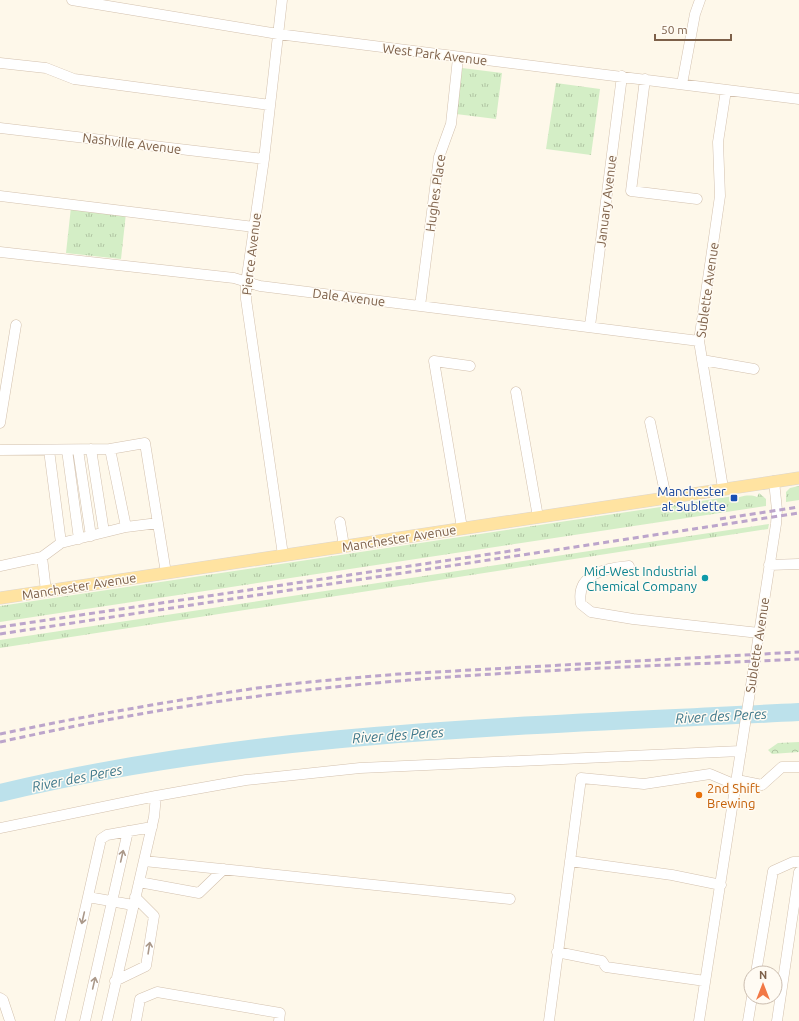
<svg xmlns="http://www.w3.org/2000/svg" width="799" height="1021" font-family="Ubuntu,sans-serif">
  <defs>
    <pattern id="grass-tufts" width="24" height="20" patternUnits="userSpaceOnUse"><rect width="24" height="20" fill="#d4eec6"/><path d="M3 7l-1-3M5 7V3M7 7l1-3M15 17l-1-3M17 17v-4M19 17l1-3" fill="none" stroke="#b1c4a3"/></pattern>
    <pattern id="forest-crowns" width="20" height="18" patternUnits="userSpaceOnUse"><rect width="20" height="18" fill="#d4eec6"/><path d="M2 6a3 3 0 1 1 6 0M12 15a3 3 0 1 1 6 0" fill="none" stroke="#b1c4a3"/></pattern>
  </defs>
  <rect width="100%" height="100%" fill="#fef8ea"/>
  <!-- grass -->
  <path fill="url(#grass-tufts)" d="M 462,68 L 502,73 L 496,119 L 456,114 Z
    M 556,83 L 600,89 L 591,155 L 546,149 Z
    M 71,207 L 126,213 L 121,259 L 66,253 Z
    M 799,486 L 799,500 L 786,502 L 786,492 L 790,488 Z
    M 759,493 L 766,499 L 766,506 L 0,622 L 0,606 L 734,496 L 734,500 C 739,496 750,494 757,497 Z
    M 769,524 L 768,529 L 0,648 L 0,640 Z"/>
  <!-- forest -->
  <path fill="url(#forest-crowns)" d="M 799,742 L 799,752 L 772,754 L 768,750 L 778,743 Z"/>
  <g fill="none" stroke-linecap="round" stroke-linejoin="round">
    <!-- river -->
    <path stroke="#bce1eb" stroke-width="18" d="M 0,793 C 261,730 532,726 799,712"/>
    <!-- minor casing -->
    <g stroke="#d3c1ae" stroke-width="11">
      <path id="minor" d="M 72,0 L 278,34 L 799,99
        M 282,0 L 264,159 L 246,283 L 246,299 L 283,555
        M 0,63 L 46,68 L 74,79 L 270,105
        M 645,79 L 631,191 L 697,199
        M 682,84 L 695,14 L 700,0
        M 0,128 L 264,159
        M 0,196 L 254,227
        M 0,252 L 234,278 L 260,286 L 699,341
        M 420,306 L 439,157 L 451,124 L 458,58
        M 590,326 L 622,76
        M 702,360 L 754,369
        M 516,392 L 538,517
        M 650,422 L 666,497
        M 0,423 L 16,325
        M 91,449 L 104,532
        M 0,450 L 110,449
        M 49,450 L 61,543
        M 67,450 L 79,539
        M 78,450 L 91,536
        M 723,488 L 699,341 L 720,196 L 718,142 L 726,90
        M 340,522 L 344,546
        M 126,527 L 110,449 L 145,443 L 166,573
        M 462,528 L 434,361 L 470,366
        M 42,557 L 61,543 L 126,527 L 158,523
        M 769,565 L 799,564
        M 0,566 L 42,557 L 46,591
        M 629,566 C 607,568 575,573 581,604 L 591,612 L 633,619 L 759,633
        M 737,780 L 762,785 L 782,767 L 799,767
        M 156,796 L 246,780 L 360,768 L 741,751
        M 0,828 L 156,796 L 154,817 L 107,1021
        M 144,861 L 510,899
        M 570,861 L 672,875 L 721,885
        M 139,882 L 199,893 L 224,869
        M 88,897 L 133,905
        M 557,952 L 602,961 L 606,967 L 705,981
        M 756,973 L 773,871 L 793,862 L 799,862
        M 115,981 L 146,966 L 154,916 L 135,897
        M 0,998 L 3,1000 L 10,1021
        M 60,1021 L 101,839 L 107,835 L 152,827
        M 85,1021 L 128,831
        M 136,1021 L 140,999 L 157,992 L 280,1013 L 279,1021
        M 549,1021 L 581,778 L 644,784 L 710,774 L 736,785
        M 699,1021 L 776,524 L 777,510 L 774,481
        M 748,1021 L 752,997
        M 777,1021 L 799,872"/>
    </g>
    <!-- major casing -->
    <g stroke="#ddd6d0" stroke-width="13">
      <path id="major" d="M 0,598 L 799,478"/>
    </g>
    <!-- minor -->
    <use href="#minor" stroke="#fff" stroke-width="10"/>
    <!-- major -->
    <use href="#major" stroke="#ffe3a1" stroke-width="12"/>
    <!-- rail -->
    <path stroke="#bca5cb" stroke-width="3" stroke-dasharray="6 4" stroke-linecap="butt" d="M 720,519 L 799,507
      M 0,627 L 524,549
      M 0,634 L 799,513
      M 0,734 C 85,716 171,701 257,688 C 304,682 351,678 399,674 L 799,652
      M 0,742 C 85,723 172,707 259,696 C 438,672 619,668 799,659"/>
  </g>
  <!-- one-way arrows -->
  <defs><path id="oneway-shaft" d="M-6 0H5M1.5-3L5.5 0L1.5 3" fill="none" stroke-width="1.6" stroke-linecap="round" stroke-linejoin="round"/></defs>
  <g stroke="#aa9889">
    <use href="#oneway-shaft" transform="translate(122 856) rotate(-77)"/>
    <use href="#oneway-shaft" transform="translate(83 918) rotate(103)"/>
    <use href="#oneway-shaft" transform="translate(149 948) rotate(-81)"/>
    <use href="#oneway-shaft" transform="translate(94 983) rotate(-77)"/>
  </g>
  <!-- markers -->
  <rect fill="#1a4fb4" stroke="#fffbf3" stroke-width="1.5" x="730" y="494" width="8" height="8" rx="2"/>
  <circle fill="#0f9aa8" stroke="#fffbf3" stroke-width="1.5" cx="705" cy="578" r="4"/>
  <circle fill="#e8710a" stroke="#fffbf3" stroke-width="1.5" cx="699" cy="795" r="4"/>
  <g text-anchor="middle" stroke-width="3" stroke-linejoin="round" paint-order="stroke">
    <!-- street labels -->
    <g font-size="13" fill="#7d6049" stroke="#fffbf3">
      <text transform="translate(435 54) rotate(7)" y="5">West Park Avenue</text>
      <text transform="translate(132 143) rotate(7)" y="5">Nashville Avenue</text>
      <text transform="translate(435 193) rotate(-82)" y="5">Hughes Place</text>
      <text transform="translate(606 201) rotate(-83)" y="5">January Avenue</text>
      <text transform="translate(251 254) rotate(-83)" y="5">Pierce Avenue</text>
      <text transform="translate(707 290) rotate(-82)" y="5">Sublette Avenue</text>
      <text transform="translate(349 297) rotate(7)" y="5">Dale Avenue</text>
      <text transform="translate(399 538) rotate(-9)" y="5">Manchester Avenue</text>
      <text transform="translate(79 586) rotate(-9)" y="5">Manchester Avenue</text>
      <text transform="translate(757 645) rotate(-81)" y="5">Sublette Avenue</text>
    </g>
    <!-- transit labels -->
    <g font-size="13" fill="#164399" stroke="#fffbf3" text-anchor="end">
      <text x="726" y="496">Manchester<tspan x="726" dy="15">at Sublette</tspan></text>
    </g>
    <!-- culture labels -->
    <g font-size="13" fill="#0d838f" stroke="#fffbf3" text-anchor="end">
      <text x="697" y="576">Mid-West Industrial<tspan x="697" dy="15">Chemical Company</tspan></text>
    </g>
    <!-- food labels -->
    <g font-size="13" fill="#c56008" stroke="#fffbf3" text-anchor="start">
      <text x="707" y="793">2nd Shift<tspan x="707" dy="15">Brewing</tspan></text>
    </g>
    <!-- water labels -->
    <g font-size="14" font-style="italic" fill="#3e788b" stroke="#fffbf3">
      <text transform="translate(721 716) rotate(-3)" y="5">River des Peres</text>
      <text transform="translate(398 735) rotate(-4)" y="5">River des Peres</text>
      <text transform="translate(77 778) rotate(-11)" y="5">River des Peres</text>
    </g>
  </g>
  <!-- north arrow -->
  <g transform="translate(763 985)"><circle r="19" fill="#fffbf3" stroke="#cbbdaf"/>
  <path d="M0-3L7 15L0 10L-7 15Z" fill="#f27845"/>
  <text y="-6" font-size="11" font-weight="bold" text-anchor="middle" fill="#7d6049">N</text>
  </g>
  <!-- scale -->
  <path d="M655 34v6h76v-6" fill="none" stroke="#7d6049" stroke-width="2"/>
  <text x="661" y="34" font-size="12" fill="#7d6049" stroke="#fffbf3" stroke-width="3" paint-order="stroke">50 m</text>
</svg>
